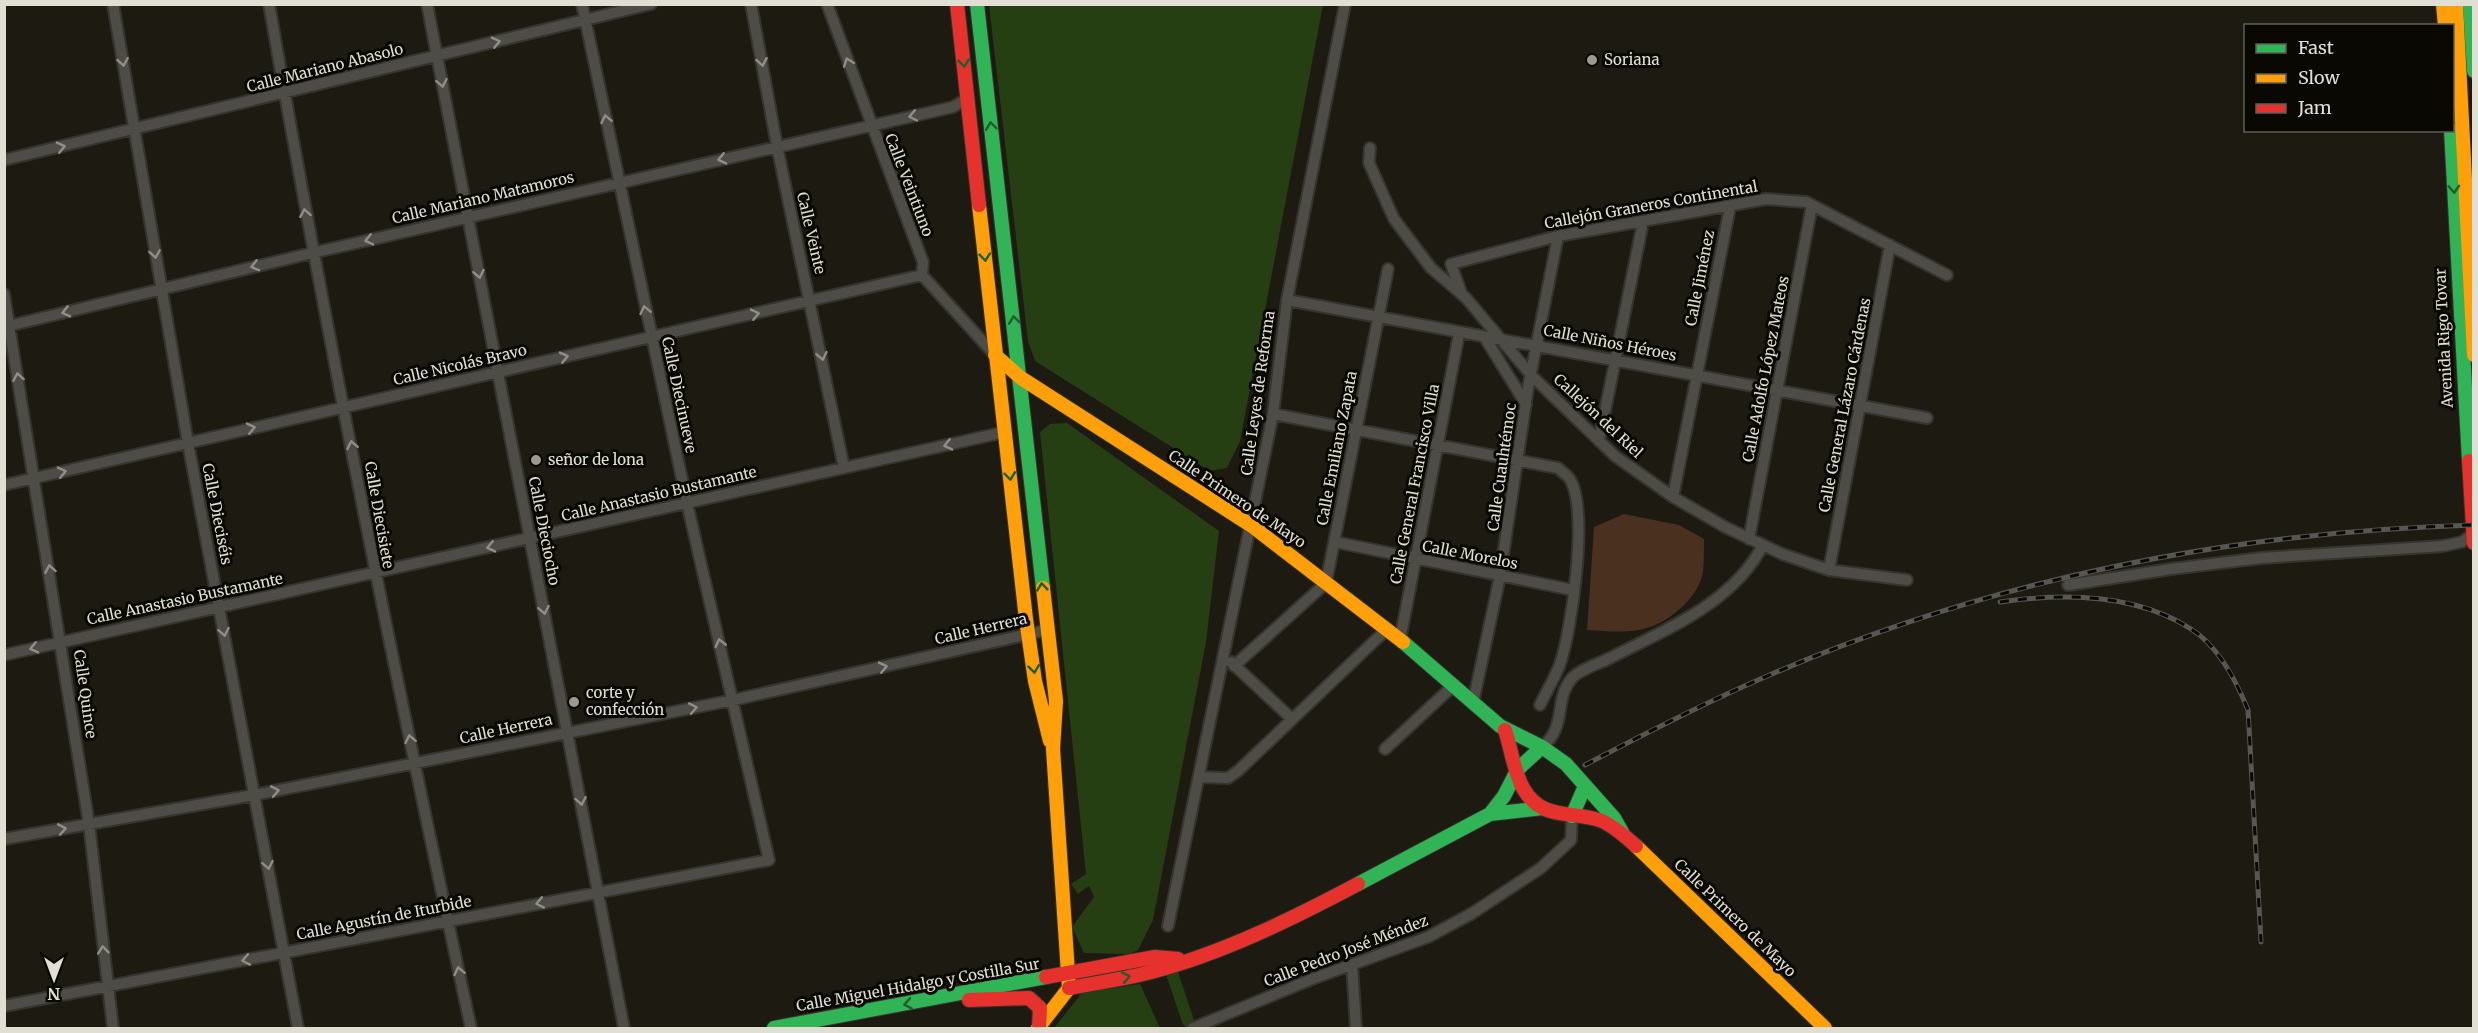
<svg xmlns="http://www.w3.org/2000/svg" width="2478" height="1033" font-family="Merriweather,serif">
  <rect width="100%" height="100%" fill="#1d1a12"/>
  <!-- green -->
  <path fill="#49301f" d="M 1624,514 L 1679,525 L 1704,539 C 1704,550 1704,561 1703,572 C 1701,584 1693,596 1685,604 C 1654,635 1628,633 1587,630 L 1594,527 Z"/>
  <!-- water -->
  <path fill="#253f13" d="M 989,5 L 1323,5 L 1240,441 L 1227,468 L 1210,471 L 1035,361 L 1028,341 Z
    M 1067,423 L 1219,531 L 1206,642 L 1153,920 L 1138,950 L 1130,954 L 1084,953 L 1072,927 L 1094,897 L 1089,886 L 1078,894 L 1071,884 L 1086,874 L 1040,432 L 1050,424 Z
    M 1140,984 L 1160,1028 L 1054,1028 L 1082,993 Z"/>
  <g fill="none" stroke-linecap="round" stroke-linejoin="round">
    <!-- canal -->
    <path stroke="#253f13" stroke-width="12" d="M 1172,973 L 1188,1021"/>
    <!-- street casing -->
    <g stroke="#36342e" stroke-width="14">
      <path id="street" d="M 113,4 L 188,443 L 298,1028
        M 269,4 C 329,348 397,688 471,1028
        M 427,4 L 624,1028
        M 751,4 L 777,146 L 844,468
        M 827,4 L 923,262 L 922,275 L 995,355
        M 1370,148 L 1369,163 L 1394,219 L 1431,268 L 1466,298 L 1531,375 L 1615,456 L 1673,497 L 1725,527 L 1782,554 L 1829,570 L 1907,580
        M 4,160 L 651,4
        M 1461,292 L 1451,264 L 1558,236 L 1766,199 L 1806,202 L 1947,275
        M 4,294 L 89,824 L 113,1028
        M 1287,300 L 1927,418
        M 4,327 L 312,253 L 953,107 L 968,98
        M 1485,338 L 1526,404
        M 1273,414 L 1558,468 C 1562,472 1569,476 1571,481 C 1588,514 1572,629 1560,664 C 1555,678 1546,692 1540,705
        M 1599,441 L 1643,222
        M 4,485 L 922,275
        M 1673,497 L 1730,207
        M 1749,539 L 1812,205
        M 1335,542 L 1573,590
        M 1829,570 L 1890,245
        M 2068,585 L 2171,569 L 2261,558 L 2443,546 L 2462,542 L 2474,533
        M 1400,640 L 1459,334
        M 4,655 L 1005,432
        M 1231,662 L 1292,719
        M 1234,666 L 1326,583 L 1388,269
        M 1473,703 L 1500,576 L 1528,388 L 1558,236
        M 1542,747 C 1568,725 1553,701 1572,678 C 1580,669 1601,663 1612,657 C 1667,629 1733,603 1763,545
        M 1385,749 L 1454,685
        M 1200,777 L 1228,778 L 1238,771 L 1386,630
        M 4,839 L 254,795 L 733,700 L 1047,630
        M 1168,926 L 1273,414 L 1287,300 L 1345,4
        M 1352,964 L 1356,1028
        M 4,1006 L 769,860 L 687,503 L 582,4
        M 1193,1028 L 1312,979 L 1428,937 L 1471,914 L 1541,868 L 1571,840 L 1572,816"/>
    </g>
    <!-- fast casing -->
    <g stroke="#36342e" stroke-width="16">
      <path id="fast" d="M 977,4 L 1043,588
        M 2470,4 L 2474,71
        M 2451,130 L 2469,461
        M 1403,642 L 1500,726 L 1542,747 L 1566,764 L 1614,818 L 1623,834
        M 1490,814 L 1504,796 L 1518,769 L 1542,747
        M 1572,816 L 1585,786
        M 1358,884 L 1490,814 L 1543,808
        M 774,1028 L 1046,977"/>
    </g>
    <!-- slow casing -->
    <g stroke="#36342e" stroke-width="16">
      <path id="slow" d="M 2443,4 L 2445,26
        M 2456,4 L 2474,355
        M 979,205 L 1026,619 L 1035,681 L 1050,741
        M 995,355 L 1021,378 L 1252,526 L 1403,642
        M 1636,846 L 1825,1028
        M 1038,1028 L 1069,988 L 1053,749 L 1056,701 L 1043,588"/>
    </g>
    <!-- jam casing -->
    <g stroke="#36342e" stroke-width="16">
      <path id="jam" d="M 957,4 L 979,205
        M 2469,461 L 2474,543
        M 1505,730 C 1511,748 1514,772 1523,788 C 1542,822 1573,810 1602,821 C 1615,827 1626,837 1636,846
        M 1046,977 L 1155,957 L 1178,959
        M 1069,988 C 1096,983 1124,979 1151,972 C 1223,953 1292,919 1358,884
        M 969,1000 L 1029,998 L 1040,1008 L 1039,1028"/>
    </g>
    <!-- street -->
    <use href="#street" stroke="#4e4c46" stroke-width="10"/>
    <!-- fast -->
    <use href="#fast" stroke="#30b455" stroke-width="14"/>
    <!-- slow -->
    <use href="#slow" stroke="#ff9f0a" stroke-width="14"/>
    <!-- jam -->
    <use href="#jam" stroke="#e5322d" stroke-width="14"/>
    <!-- rail casing -->
    <g stroke="#585650" stroke-width="5">
      <path id="rail" d="M 2000,602 C 2063,593 2135,593 2191,629 C 2218,646 2236,680 2248,710 L 2261,942
        M 1585,765 C 1644,734 1704,703 1765,677 C 1989,580 2230,532 2474,525"/>
    </g>
    <!-- rail -->
    <use href="#rail" stroke="#090803" stroke-width="3" stroke-dasharray="9" stroke-linecap="butt"/>
  </g>
  <!-- one-way arrows -->
  <defs><path id="oneway-chevron" d="M-2-3.5L2.5 0L-2 3.5" fill="none" stroke-width="1.6" stroke-linecap="round" stroke-linejoin="round" transform="scale(1.5)"/></defs>
  <g stroke="#908e86">
    <use href="#oneway-chevron" transform="translate(496 42) rotate(-13)"/>
    <use href="#oneway-chevron" transform="translate(123 62) rotate(80)"/>
    <use href="#oneway-chevron" transform="translate(762 62) rotate(80)"/>
    <use href="#oneway-chevron" transform="translate(848 62) rotate(-110)"/>
    <use href="#oneway-chevron" transform="translate(442 83) rotate(79)"/>
    <use href="#oneway-chevron" transform="translate(913 116) rotate(168)"/>
    <use href="#oneway-chevron" transform="translate(606 119) rotate(-102)"/>
    <use href="#oneway-chevron" transform="translate(61 147) rotate(-13)"/>
    <use href="#oneway-chevron" transform="translate(722 159) rotate(167)"/>
    <use href="#oneway-chevron" transform="translate(305 213) rotate(-100)"/>
    <use href="#oneway-chevron" transform="translate(369 240) rotate(167)"/>
    <use href="#oneway-chevron" transform="translate(155 254) rotate(81)"/>
    <use href="#oneway-chevron" transform="translate(255 266) rotate(166)"/>
    <use href="#oneway-chevron" transform="translate(479 274) rotate(79)"/>
    <use href="#oneway-chevron" transform="translate(645 310) rotate(-102)"/>
    <use href="#oneway-chevron" transform="translate(66 312) rotate(166)"/>
    <use href="#oneway-chevron" transform="translate(755 314) rotate(-13)"/>
    <use href="#oneway-chevron" transform="translate(822 356) rotate(79)"/>
    <use href="#oneway-chevron" transform="translate(564 357) rotate(-13)"/>
    <use href="#oneway-chevron" transform="translate(18 377) rotate(-99)"/>
    <use href="#oneway-chevron" transform="translate(251 428) rotate(-13)"/>
    <use href="#oneway-chevron" transform="translate(352 445) rotate(-101)"/>
    <use href="#oneway-chevron" transform="translate(948 445) rotate(167)"/>
    <use href="#oneway-chevron" transform="translate(62 472) rotate(-13)"/>
    <use href="#oneway-chevron" transform="translate(491 547) rotate(167)"/>
    <use href="#oneway-chevron" transform="translate(50 569) rotate(-100)"/>
    <use href="#oneway-chevron" transform="translate(544 610) rotate(79)"/>
    <use href="#oneway-chevron" transform="translate(224 632) rotate(79)"/>
    <use href="#oneway-chevron" transform="translate(720 643) rotate(-103)"/>
    <use href="#oneway-chevron" transform="translate(34 648) rotate(167)"/>
    <use href="#oneway-chevron" transform="translate(883 667) rotate(-13)"/>
    <use href="#oneway-chevron" transform="translate(693 708) rotate(-11)"/>
    <use href="#oneway-chevron" transform="translate(410 739) rotate(-102)"/>
    <use href="#oneway-chevron" transform="translate(275 791) rotate(-11)"/>
    <use href="#oneway-chevron" transform="translate(581 801) rotate(80)"/>
    <use href="#oneway-chevron" transform="translate(62 829) rotate(-10)"/>
    <use href="#oneway-chevron" transform="translate(268 865) rotate(79)"/>
    <use href="#oneway-chevron" transform="translate(540 903) rotate(169)"/>
    <use href="#oneway-chevron" transform="translate(103 950) rotate(-96)"/>
    <use href="#oneway-chevron" transform="translate(246 960) rotate(169)"/>
    <use href="#oneway-chevron" transform="translate(459 971) rotate(-102)"/>
  </g>
  <g stroke="#1c5e2c">
    <use href="#oneway-chevron" transform="translate(964 63) rotate(84)"/>
    <use href="#oneway-chevron" transform="translate(991 126) rotate(-97)"/>
    <use href="#oneway-chevron" transform="translate(2454 189) rotate(87)"/>
    <use href="#oneway-chevron" transform="translate(985 257) rotate(84)"/>
    <use href="#oneway-chevron" transform="translate(1014 320) rotate(-97)"/>
    <use href="#oneway-chevron" transform="translate(1010 476) rotate(83)"/>
    <use href="#oneway-chevron" transform="translate(1042 587) rotate(-96)"/>
    <use href="#oneway-chevron" transform="translate(1034 669) rotate(83)"/>
    <use href="#oneway-chevron" transform="translate(1126 977) rotate(-11)"/>
    <use href="#oneway-chevron" transform="translate(908 1004) rotate(170)"/>
  </g>
  <!-- markers -->
  <g fill="#9c9990" stroke="#090803" stroke-width="2">
    <circle cx="1592" cy="60" r="6"/>
    <circle cx="536" cy="460" r="6"/>
    <circle cx="574" cy="702" r="6"/>
  </g>
  <g text-anchor="middle" stroke-width="6" stroke-linejoin="round" paint-order="stroke">
    <!-- poi labels -->
    <g font-size="15" fill="#e1ded4" stroke="#090803" text-anchor="start">
      <text x="1604" y="65">Soriana</text>
      <text x="548" y="465">señor de lona</text>
      <text x="586" y="698">corte y<tspan x="586" dy="17">confección</tspan></text>
    </g>
    <!-- street labels -->
    <g font-size="15" fill="#e1ded4" stroke="#090803">
      <text transform="translate(325 68) rotate(-14)" y="5">Calle Mariano Abasolo</text>
      <text transform="translate(909 185) rotate(69)" y="5">Calle Veintiuno</text>
      <text transform="translate(483 198) rotate(-13)" y="5">Calle Mariano Matamoros</text>
      <text transform="translate(1651 205) rotate(-10)" y="5">Callejón Graneros Continental</text>
      <text transform="translate(811 233) rotate(77)" y="5">Calle Veinte</text>
      <text transform="translate(1700 278) rotate(-79)" y="5">Calle Jiménez</text>
      <text transform="translate(2444 338) rotate(-93)" y="5">Avenida Rigo Tovar</text>
      <text transform="translate(1610 343) rotate(11)" y="5">Calle Niños Héroes</text>
      <text transform="translate(460 365) rotate(-13)" y="5">Calle Nicolás Bravo</text>
      <text transform="translate(1766 369) rotate(-79)" y="5">Calle Adolfo López Mateos</text>
      <text transform="translate(1258 393) rotate(-82)" y="5">Calle Leyes de Reforma</text>
      <text transform="translate(679 395) rotate(78)" y="5">Calle Diecinueve</text>
      <text transform="translate(1845 405) rotate(-79)" y="5">Calle General Lázaro Cárdenas</text>
      <text transform="translate(1598 416) rotate(43)" y="5">Callejón del Riel</text>
      <text transform="translate(1337 448) rotate(-79)" y="5">Calle Emiliano Zapata</text>
      <text transform="translate(1502 467) rotate(-82)" y="5">Calle Cuauhtémoc</text>
      <text transform="translate(1415 484) rotate(-79)" y="5">Calle General Francisco Villa</text>
      <text transform="translate(659 494) rotate(-13)" y="5">Calle Anastasio Bustamante</text>
      <text transform="translate(1237 499) rotate(34)" y="5">Calle Primero de Mayo</text>
      <text transform="translate(217 514) rotate(79)" y="5">Calle Dieciséis</text>
      <text transform="translate(379 515) rotate(80)" y="5">Calle Diecisiete</text>
      <text transform="translate(544 531) rotate(79)" y="5">Calle Dieciocho</text>
      <text transform="translate(1470 555) rotate(11)" y="5">Calle Morelos</text>
      <text transform="translate(185 599) rotate(-12)" y="5">Calle Anastasio Bustamante</text>
      <text transform="translate(981 629) rotate(-13)" y="5">Calle Herrera</text>
      <text transform="translate(85 694) rotate(82)" y="5">Calle Quince</text>
      <text transform="translate(506 729) rotate(-12)" y="5">Calle Herrera</text>
      <text transform="translate(384 918) rotate(-11)" y="5">Calle Agustín de Iturbide</text>
      <text transform="translate(1735 918) rotate(44)" y="5">Calle Primero de Mayo</text>
      <text transform="translate(1346 951) rotate(-21)" y="5">Calle Pedro José Méndez</text>
      <text transform="translate(918 985) rotate(-10)" y="5">Calle Miguel Hidalgo y Costilla Sur</text>
    </g>
  </g>
  <!-- border -->
  <rect width="2478" height="1033" fill="none" stroke="#e1ded4" stroke-width="12"/>
  <!-- legend -->
  <rect x="2244" y="24" width="210" height="108" fill="#090803" stroke="#5f5e57" stroke-width="1.5"/>
  <rect x="2256" y="44" width="30" height="9" fill="#30b455" stroke="#5f5e57" stroke-width="1.5"/>
  <text x="2298" y="54" font-size="18" fill="#e1ded4">Fast</text>
  <rect x="2256" y="74" width="30" height="9" fill="#ff9f0a" stroke="#5f5e57" stroke-width="1.5"/>
  <text x="2298" y="84" font-size="18" fill="#e1ded4">Slow</text>
  <rect x="2256" y="104" width="30" height="9" fill="#e5322d" stroke="#5f5e57" stroke-width="1.5"/>
  <text x="2298" y="114" font-size="18" fill="#e1ded4">Jam</text>
  <!-- north arrow -->
  <g transform="translate(54 979) rotate(180)" stroke="#090803" stroke-width="4.5" paint-order="stroke">
  <path d="M0-4.5L10 22L0 15L-10 22Z" fill="#e1ded4"/>
  <text y="-9" font-size="16" font-weight="bold" text-anchor="middle" fill="#e1ded4">N</text>
  </g>
</svg>
